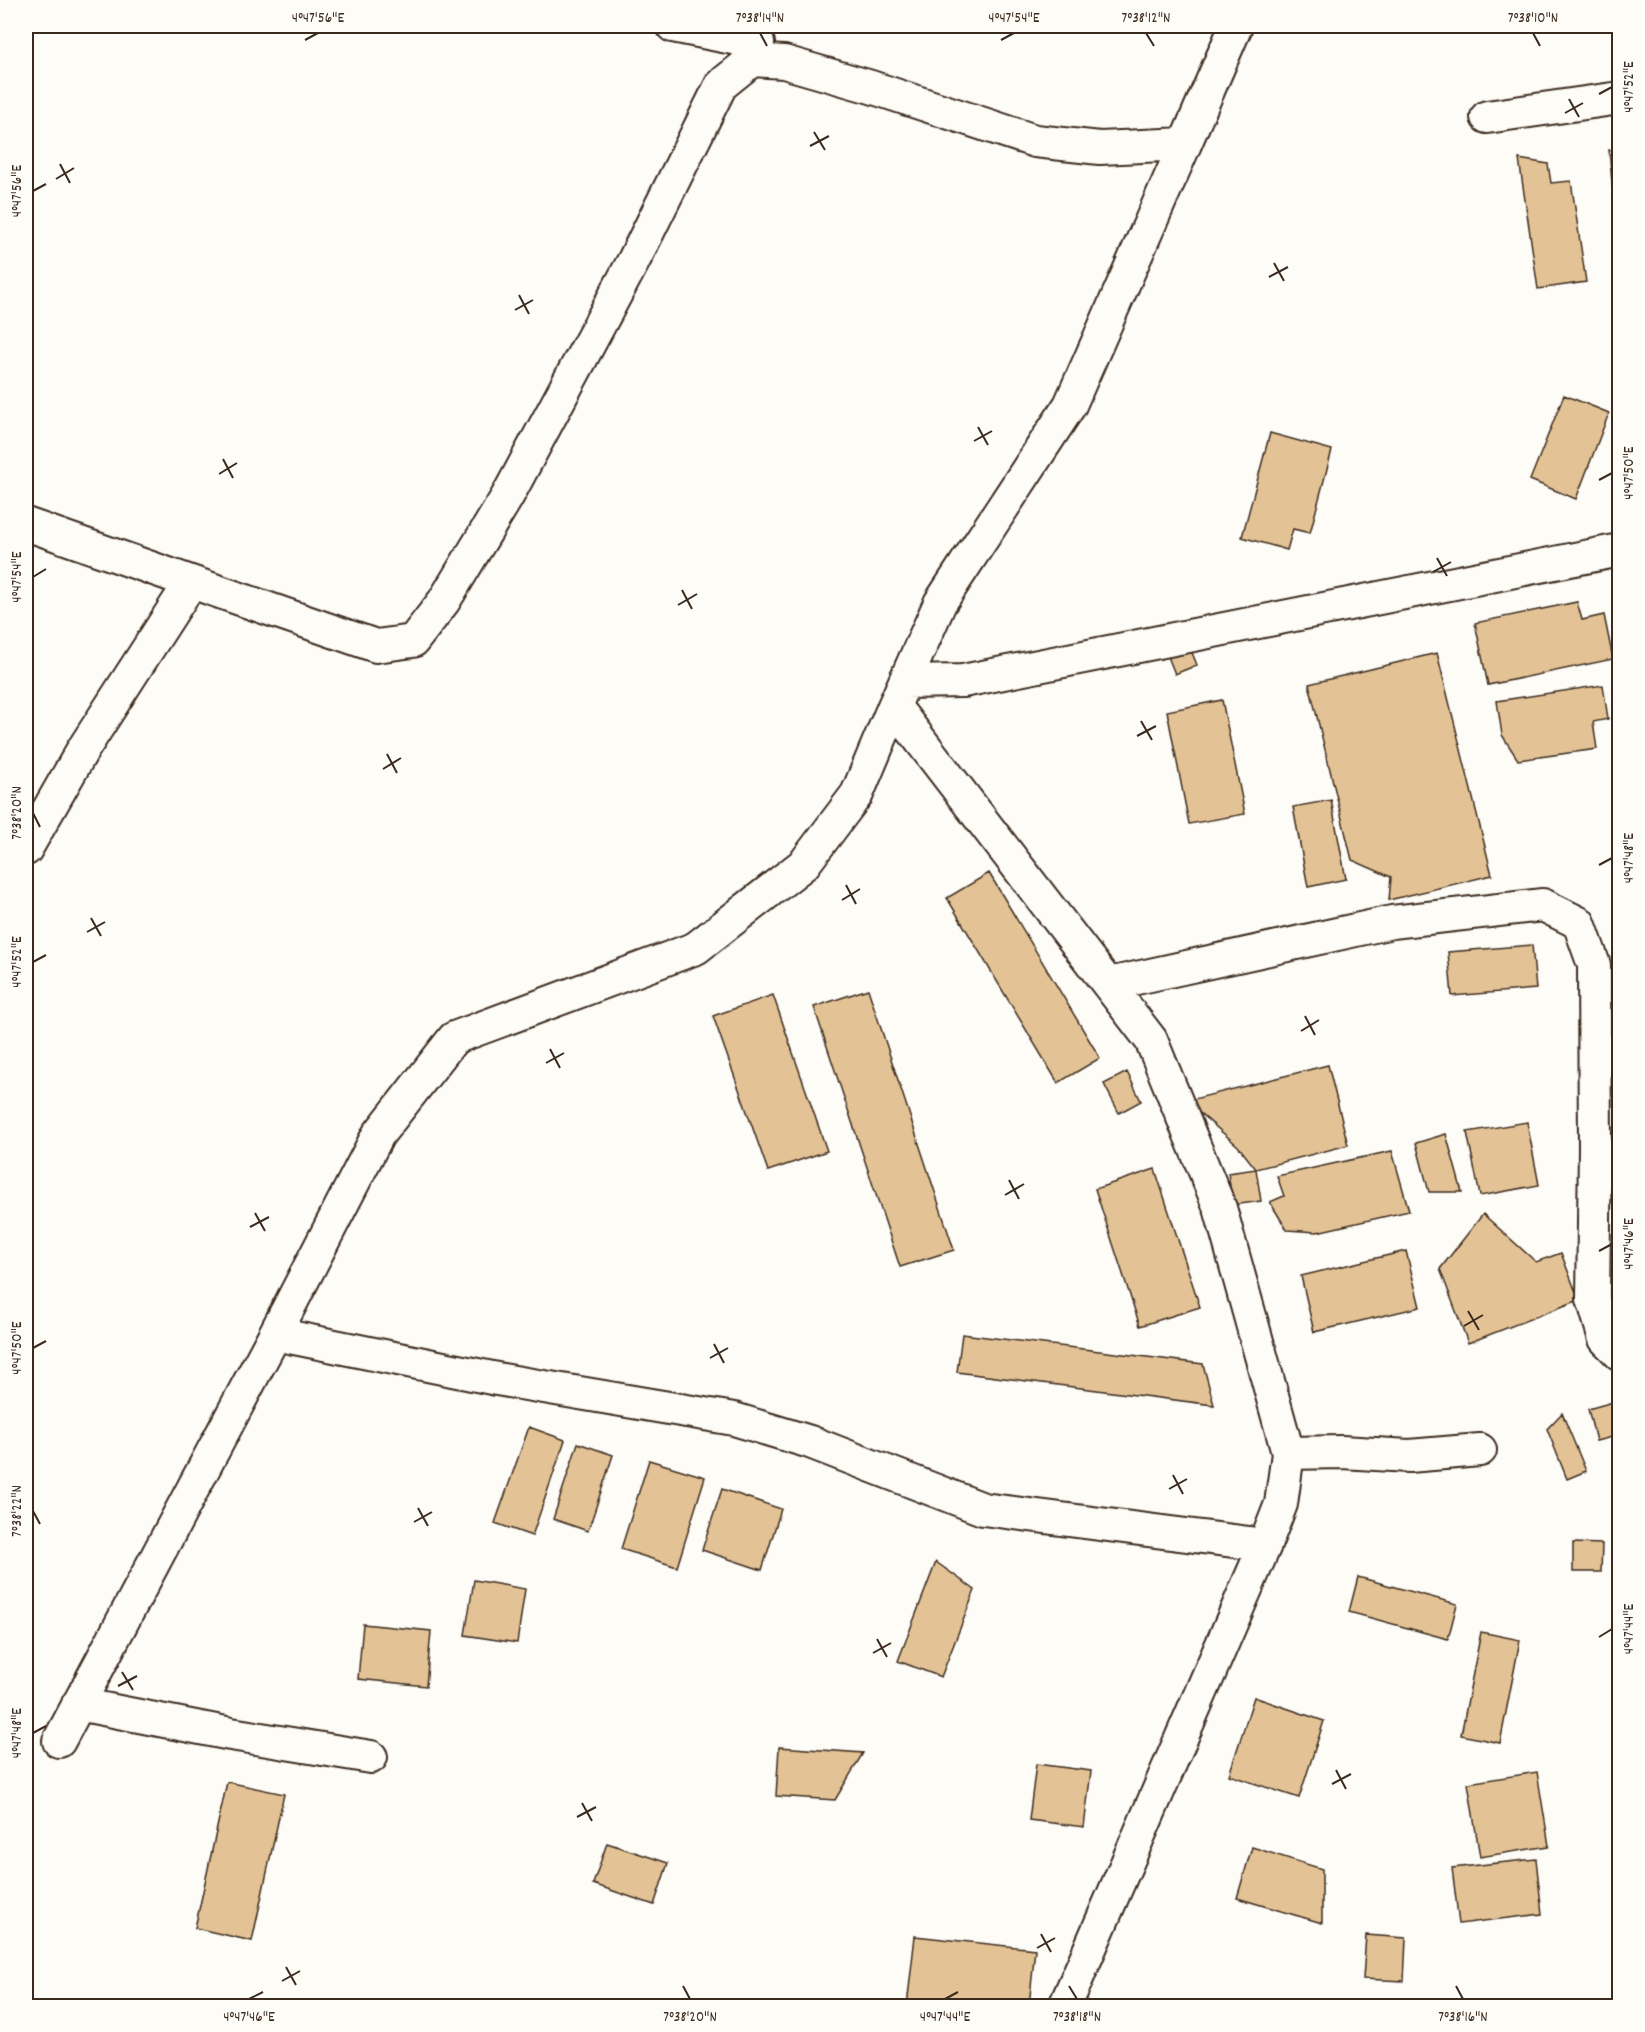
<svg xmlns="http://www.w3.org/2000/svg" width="1645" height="2032" font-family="Dekko,sans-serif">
  <rect width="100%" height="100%" fill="#fdfcf7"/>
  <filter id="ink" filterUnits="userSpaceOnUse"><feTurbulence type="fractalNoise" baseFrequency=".0167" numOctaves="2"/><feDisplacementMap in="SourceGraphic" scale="12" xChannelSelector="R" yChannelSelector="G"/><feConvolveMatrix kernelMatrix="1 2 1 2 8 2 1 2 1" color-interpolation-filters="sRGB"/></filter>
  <g filter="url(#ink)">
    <!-- building -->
    <path fill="#e3c396" stroke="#3b2a1e" stroke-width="1.5" d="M 1620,149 L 1620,225 L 1616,225 L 1609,150 Z
      M 1519,159 L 1548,164 L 1551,183 L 1571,181 L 1586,282 L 1538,289 Z
      M 1564,395 L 1609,413 L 1576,499 L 1530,480 Z
      M 1270,433 L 1332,450 L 1310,533 L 1293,529 L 1287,550 L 1242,537 Z
      M 1577,602 L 1582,620 L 1604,615 L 1613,659 L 1488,685 L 1475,623 Z
      M 1189,645 L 1197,665 L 1175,674 L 1167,654 Z
      M 1437,653 L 1492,875 L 1389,900 L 1391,877 L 1352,860 L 1309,684 Z
      M 1603,685 L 1608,719 L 1593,722 L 1597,749 L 1518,760 L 1502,735 L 1497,701 Z
      M 1222,700 L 1245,814 L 1189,824 L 1167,711 Z
      M 1331,800 L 1346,879 L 1308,887 L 1293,807 Z
      M 989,873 L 1100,1058 L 1058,1083 L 947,898 Z
      M 1532,945 L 1536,989 L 1452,996 L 1448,952 Z
      M 868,989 L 954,1250 L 900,1267 L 814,1007 Z
      M 773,995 L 827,1151 L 768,1171 L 713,1016 Z
      M 1328,1065 L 1348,1145 L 1256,1169 L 1238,1146 L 1186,1101 Z
      M 1127,1072 L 1141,1101 L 1119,1113 L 1104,1084 Z
      M 1527,1122 L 1539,1185 L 1480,1196 L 1467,1132 Z
      M 1446,1134 L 1462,1192 L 1429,1192 L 1416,1143 Z
      M 1392,1151 L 1409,1211 L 1317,1232 L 1287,1230 L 1270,1202 L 1284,1196 L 1277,1176 Z
      M 1155,1169 L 1200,1307 L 1140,1326 L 1095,1189 Z
      M 1256,1169 L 1261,1201 L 1233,1205 L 1228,1173 Z
      M 1483,1214 L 1536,1262 L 1561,1253 L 1579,1300 L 1468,1343 L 1440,1269 Z
      M 1406,1251 L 1420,1307 L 1314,1332 L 1301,1276 Z
      M 962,1334 L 1203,1364 L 1214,1405 L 957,1372 Z
      M 1620,1400 L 1620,1435 L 1596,1441 L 1588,1409 Z
      M 1562,1413 L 1586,1471 L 1567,1479 L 1547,1429 Z
      M 529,1427 L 565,1440 L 532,1536 L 495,1523 Z
      M 578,1443 L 613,1455 L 588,1531 L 553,1519 Z
      M 649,1460 L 705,1477 L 677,1567 L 621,1549 Z
      M 722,1489 L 781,1509 L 762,1570 L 702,1550 Z
      M 1573,1543 L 1602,1544 L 1601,1572 L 1573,1572 Z
      M 936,1562 L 975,1590 L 941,1677 L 898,1661 Z
      M 1358,1577 L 1457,1604 L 1448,1639 L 1349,1612 Z
      M 474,1580 L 525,1589 L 517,1643 L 465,1635 Z
      M 363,1624 L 431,1631 L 426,1686 L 358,1679 Z
      M 1481,1632 L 1520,1640 L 1500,1743 L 1461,1735 Z
      M 1254,1697 L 1324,1721 L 1299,1798 L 1229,1775 Z
      M 779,1747 L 863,1753 L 835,1800 L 776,1796 Z
      M 1036,1764 L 1091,1771 L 1084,1827 L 1029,1820 Z
      M 1537,1772 L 1549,1846 L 1480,1857 L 1468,1783 Z
      M 227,1782 L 284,1794 L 252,1941 L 195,1928 Z
      M 607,1843 L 668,1863 L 654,1905 L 593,1884 Z
      M 1252,1847 L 1322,1869 L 1322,1923 L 1237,1898 Z
      M 1536,1859 L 1542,1914 L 1459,1924 L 1452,1868 Z
      M 1366,1935 L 1406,1938 L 1404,1981 L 1363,1979 Z
      M 915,1936 L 1035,1949 L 1029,2006 L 907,2006 Z"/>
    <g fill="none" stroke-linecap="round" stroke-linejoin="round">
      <!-- minor casing -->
      <g stroke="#3b2a1e" stroke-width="36">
        <path id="minor" d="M 673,26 L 758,43
          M 1487,117 L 1620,98
          M 26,524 L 191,582
          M 905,682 L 963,681 L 1620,550
          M 894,706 L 1151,1040 L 1220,1208 L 1288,1453 L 1281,1504 L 1265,1545 L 1065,2006
          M 26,849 L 82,751 L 191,582 L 376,646 L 413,641 L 444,601 L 507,497 L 634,260 L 721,85 L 752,60 L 784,62 L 871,87 L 1035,141 L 1100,148 L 1185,144 L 1236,26
          M 1109,984 L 1392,922 L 1543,905 L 1579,923 L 1594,965 L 1595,1147 L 1593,1299 L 1605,1339 L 1620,1354
          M 275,1334 L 497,1379 L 734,1419 L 810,1442 L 983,1509 L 1265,1545
          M 1288,1453 L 1342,1452 L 1409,1456 L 1480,1450
          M 78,1704 L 231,1734 L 371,1757
          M 59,1741 L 275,1334 L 378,1135 L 454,1038 L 696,948 L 804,864 L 857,794 L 894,706 L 940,603 L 1070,405 L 1185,144"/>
      </g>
      <!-- minor -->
      <use href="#minor" stroke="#fdfcf7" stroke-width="32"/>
    </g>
  </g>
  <!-- ticks -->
  <path fill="none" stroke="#3b2a1e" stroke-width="2" d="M 760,33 L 767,46M 1146,33 L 1154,46M 1533,33 L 1540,46M 305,40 L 318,33M 1001,40 L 1014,33M 1599,94 L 1612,87M 1569,99 L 1579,117M 1565,113 L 1583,103M 814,132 L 825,150M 810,146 L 829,136M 60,164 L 70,183M 56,179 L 74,168M 33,191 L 46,184M 1274,263 L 1284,281M 1269,277 L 1288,267M 519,295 L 529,314M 515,310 L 533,300M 978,427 L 988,445M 974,441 L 992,431M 223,459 L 233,478M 219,474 L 237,463M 1599,480 L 1612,473M 1437,558 L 1447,576M 1433,572 L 1451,562M 33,577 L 46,569M 682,590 L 692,609M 678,605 L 697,594M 1141,721 L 1152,740M 1137,736 L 1156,726M 387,754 L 397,773M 383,769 L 401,758M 33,813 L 40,827M 1599,865 L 1612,858M 846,885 L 856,904M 842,900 L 860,889M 91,918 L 101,936M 87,932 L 105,922M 33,962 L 46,955M 1305,1016 L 1315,1035M 1301,1031 L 1319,1020M 550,1049 L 560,1068M 546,1063 L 564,1053M 1009,1180 L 1019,1199M 1005,1195 L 1024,1184M 255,1213 L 265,1231M 250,1227 L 269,1217M 1599,1251 L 1612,1244M 1468,1311 L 1479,1330M 1464,1326 L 1483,1315M 714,1344 L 724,1363M 33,1348 L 46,1341M 710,1358 L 728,1348M 1173,1475 L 1183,1494M 1169,1489 L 1187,1479M 418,1508 L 428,1526M 33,1511 L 40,1524M 414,1522 L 432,1512M 1599,1637 L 1612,1629M 877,1639 L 887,1657M 873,1653 L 891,1643M 122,1672 L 133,1690M 118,1686 L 137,1676M 33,1733 L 46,1726M 1336,1770 L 1346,1789M 1332,1784 L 1351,1774M 582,1803 L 592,1821M 577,1817 L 596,1807M 1041,1934 L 1051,1952M 1037,1948 L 1055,1938M 286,1967 L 296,1985M 282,1981 L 300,1971M 683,1986 L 690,1999M 1069,1986 L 1077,1999M 1456,1986 L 1463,1999M 249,1999 L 263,1992M 945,1999 L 958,1992"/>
  <!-- margin -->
  <rect width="1645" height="2032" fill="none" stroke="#fdfcf7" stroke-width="66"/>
  <rect x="33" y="33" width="1579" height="1966" fill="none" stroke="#3b2a1e" stroke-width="2"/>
  <g font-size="15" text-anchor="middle" fill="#3b2a1e">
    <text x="318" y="22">4°47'56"E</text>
    <text x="760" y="22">7°38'14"N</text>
    <text x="1014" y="22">4°47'54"E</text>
    <text x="1146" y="22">7°38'12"N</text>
    <text x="1533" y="22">7°38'10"N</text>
    <text transform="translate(1628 87) rotate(-90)" y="5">4°47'52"E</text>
    <text transform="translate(16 191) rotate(-90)" y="5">4°47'56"E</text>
    <text transform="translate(1628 473) rotate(-90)" y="5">4°47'50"E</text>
    <text transform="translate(16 577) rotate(-90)" y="5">4°47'54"E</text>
    <text transform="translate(16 813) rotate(-90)" y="5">7°38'20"N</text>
    <text transform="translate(1628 858) rotate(-90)" y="5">4°47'48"E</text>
    <text transform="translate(16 962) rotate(-90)" y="5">4°47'52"E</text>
    <text transform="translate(1628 1244) rotate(-90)" y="5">4°47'46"E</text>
    <text transform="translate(16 1348) rotate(-90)" y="5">4°47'50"E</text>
    <text transform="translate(16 1511) rotate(-90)" y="5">7°38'22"N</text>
    <text transform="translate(1628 1629) rotate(-90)" y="5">4°47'44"E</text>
    <text transform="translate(16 1733) rotate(-90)" y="5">4°47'48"E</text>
    <text x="249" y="2021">4°47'46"E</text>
    <text x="690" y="2021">7°38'20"N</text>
    <text x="945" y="2021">4°47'44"E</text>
    <text x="1077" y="2021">7°38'18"N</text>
    <text x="1463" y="2021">7°38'16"N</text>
  </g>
</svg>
